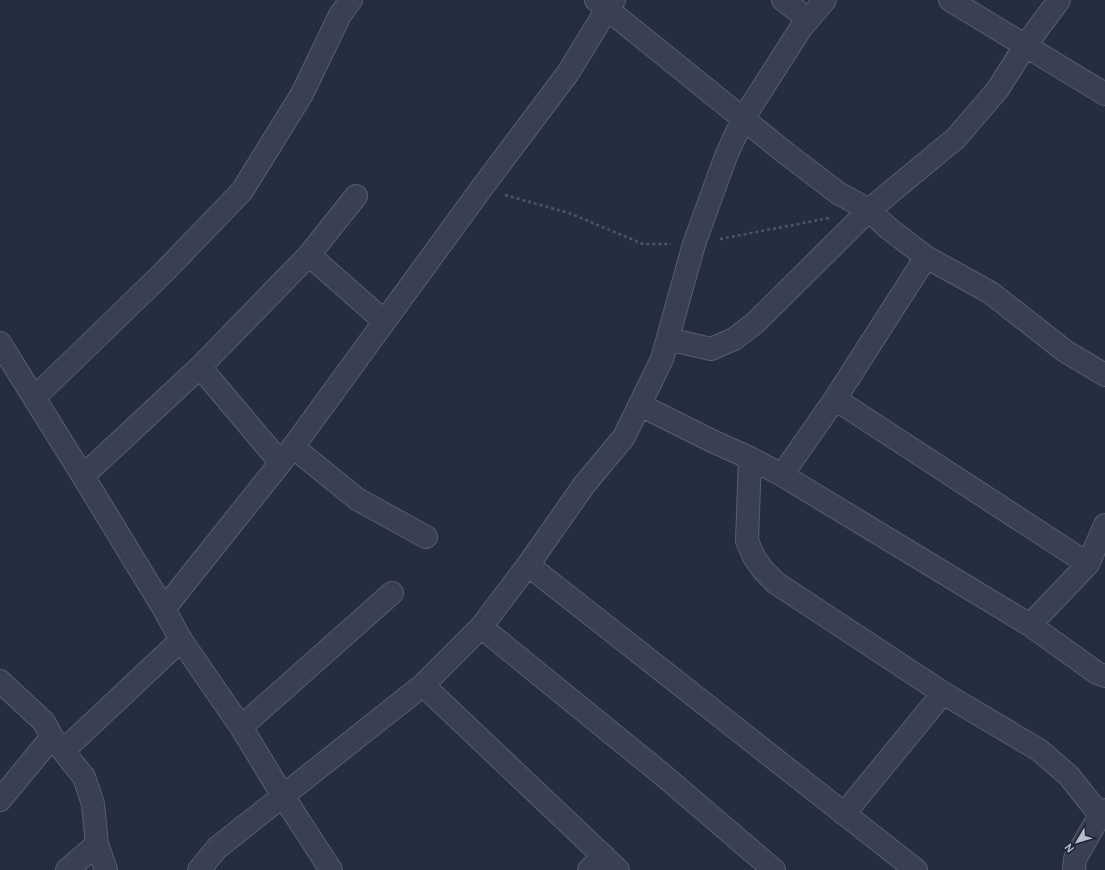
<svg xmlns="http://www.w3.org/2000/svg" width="1105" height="870" font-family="Cabin,sans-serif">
  <rect width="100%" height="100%" fill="#252e41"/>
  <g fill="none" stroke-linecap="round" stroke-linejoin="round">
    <!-- minor casing -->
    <g stroke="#575e6e" stroke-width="24">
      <path id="minor" d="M 596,0 L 783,151 L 838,193 L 869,210 L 888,228 L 926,257 L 991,293 L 1065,351 L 1105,375
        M 783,0 L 808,19
        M 950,0 L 1105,94
        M 309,255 L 384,321
        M 668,339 L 711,349 L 734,339 L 755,323 L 869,210 L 956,138 L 998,89 L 1025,46 L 1059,0
        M 0,343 L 83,476 L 164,609 L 181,640 L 241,727 L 283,796 L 331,870
        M 200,367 L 280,462
        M 34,398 L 163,273 L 242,191 L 302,94 L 340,15 L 351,0
        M 835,399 L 1088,564
        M 640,405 L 712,441 L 750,458 L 782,475 L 1030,625 L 1097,673 L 1105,676
        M 293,447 L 357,499 L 426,537
        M 750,458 L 747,541 L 754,557 L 763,570 L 776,583 L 943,693 L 1039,750 L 1069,776 L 1100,815
        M 782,475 L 835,399 L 926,257
        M 83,476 L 200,367 L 309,255 L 356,196
        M 528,565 L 916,870
        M 164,609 L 293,447 L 481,189 L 568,73 L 607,9 L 614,0
        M 1030,625 L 1088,564 L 1105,525
        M 481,627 L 663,775 L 774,870
        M 0,681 L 44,722 L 52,737 L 0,800
        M 423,685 L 618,870
        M 241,727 L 392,593
        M 55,741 L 84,777 L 93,804 L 97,844 L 106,870
        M 63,751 L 181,640
        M 844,814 L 943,693
        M 67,870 L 97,844
        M 199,870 L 217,848 L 423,685 L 481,627 L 528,565 L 584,485 L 624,437 L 662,359 L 694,244 L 726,156 L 743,119 L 801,28 L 825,0
        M 589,870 L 604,856
        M 1074,870 L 1075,859 L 1100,815 L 1105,810"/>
    </g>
    <!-- path -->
    <path stroke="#45595f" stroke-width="2.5" stroke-dasharray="3 3" stroke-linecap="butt" d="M 505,195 L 569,213 L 643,244 L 671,244
      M 720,239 L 829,218"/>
    <!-- minor -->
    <use href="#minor" stroke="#394051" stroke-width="22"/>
  </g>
  <!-- north arrow -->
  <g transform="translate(1077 842) rotate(232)" stroke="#1e2536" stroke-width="3" paint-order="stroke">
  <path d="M0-3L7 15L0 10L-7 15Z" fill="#b6bccb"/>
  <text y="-6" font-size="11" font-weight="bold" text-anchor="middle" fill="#b6bccb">N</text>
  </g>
</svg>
